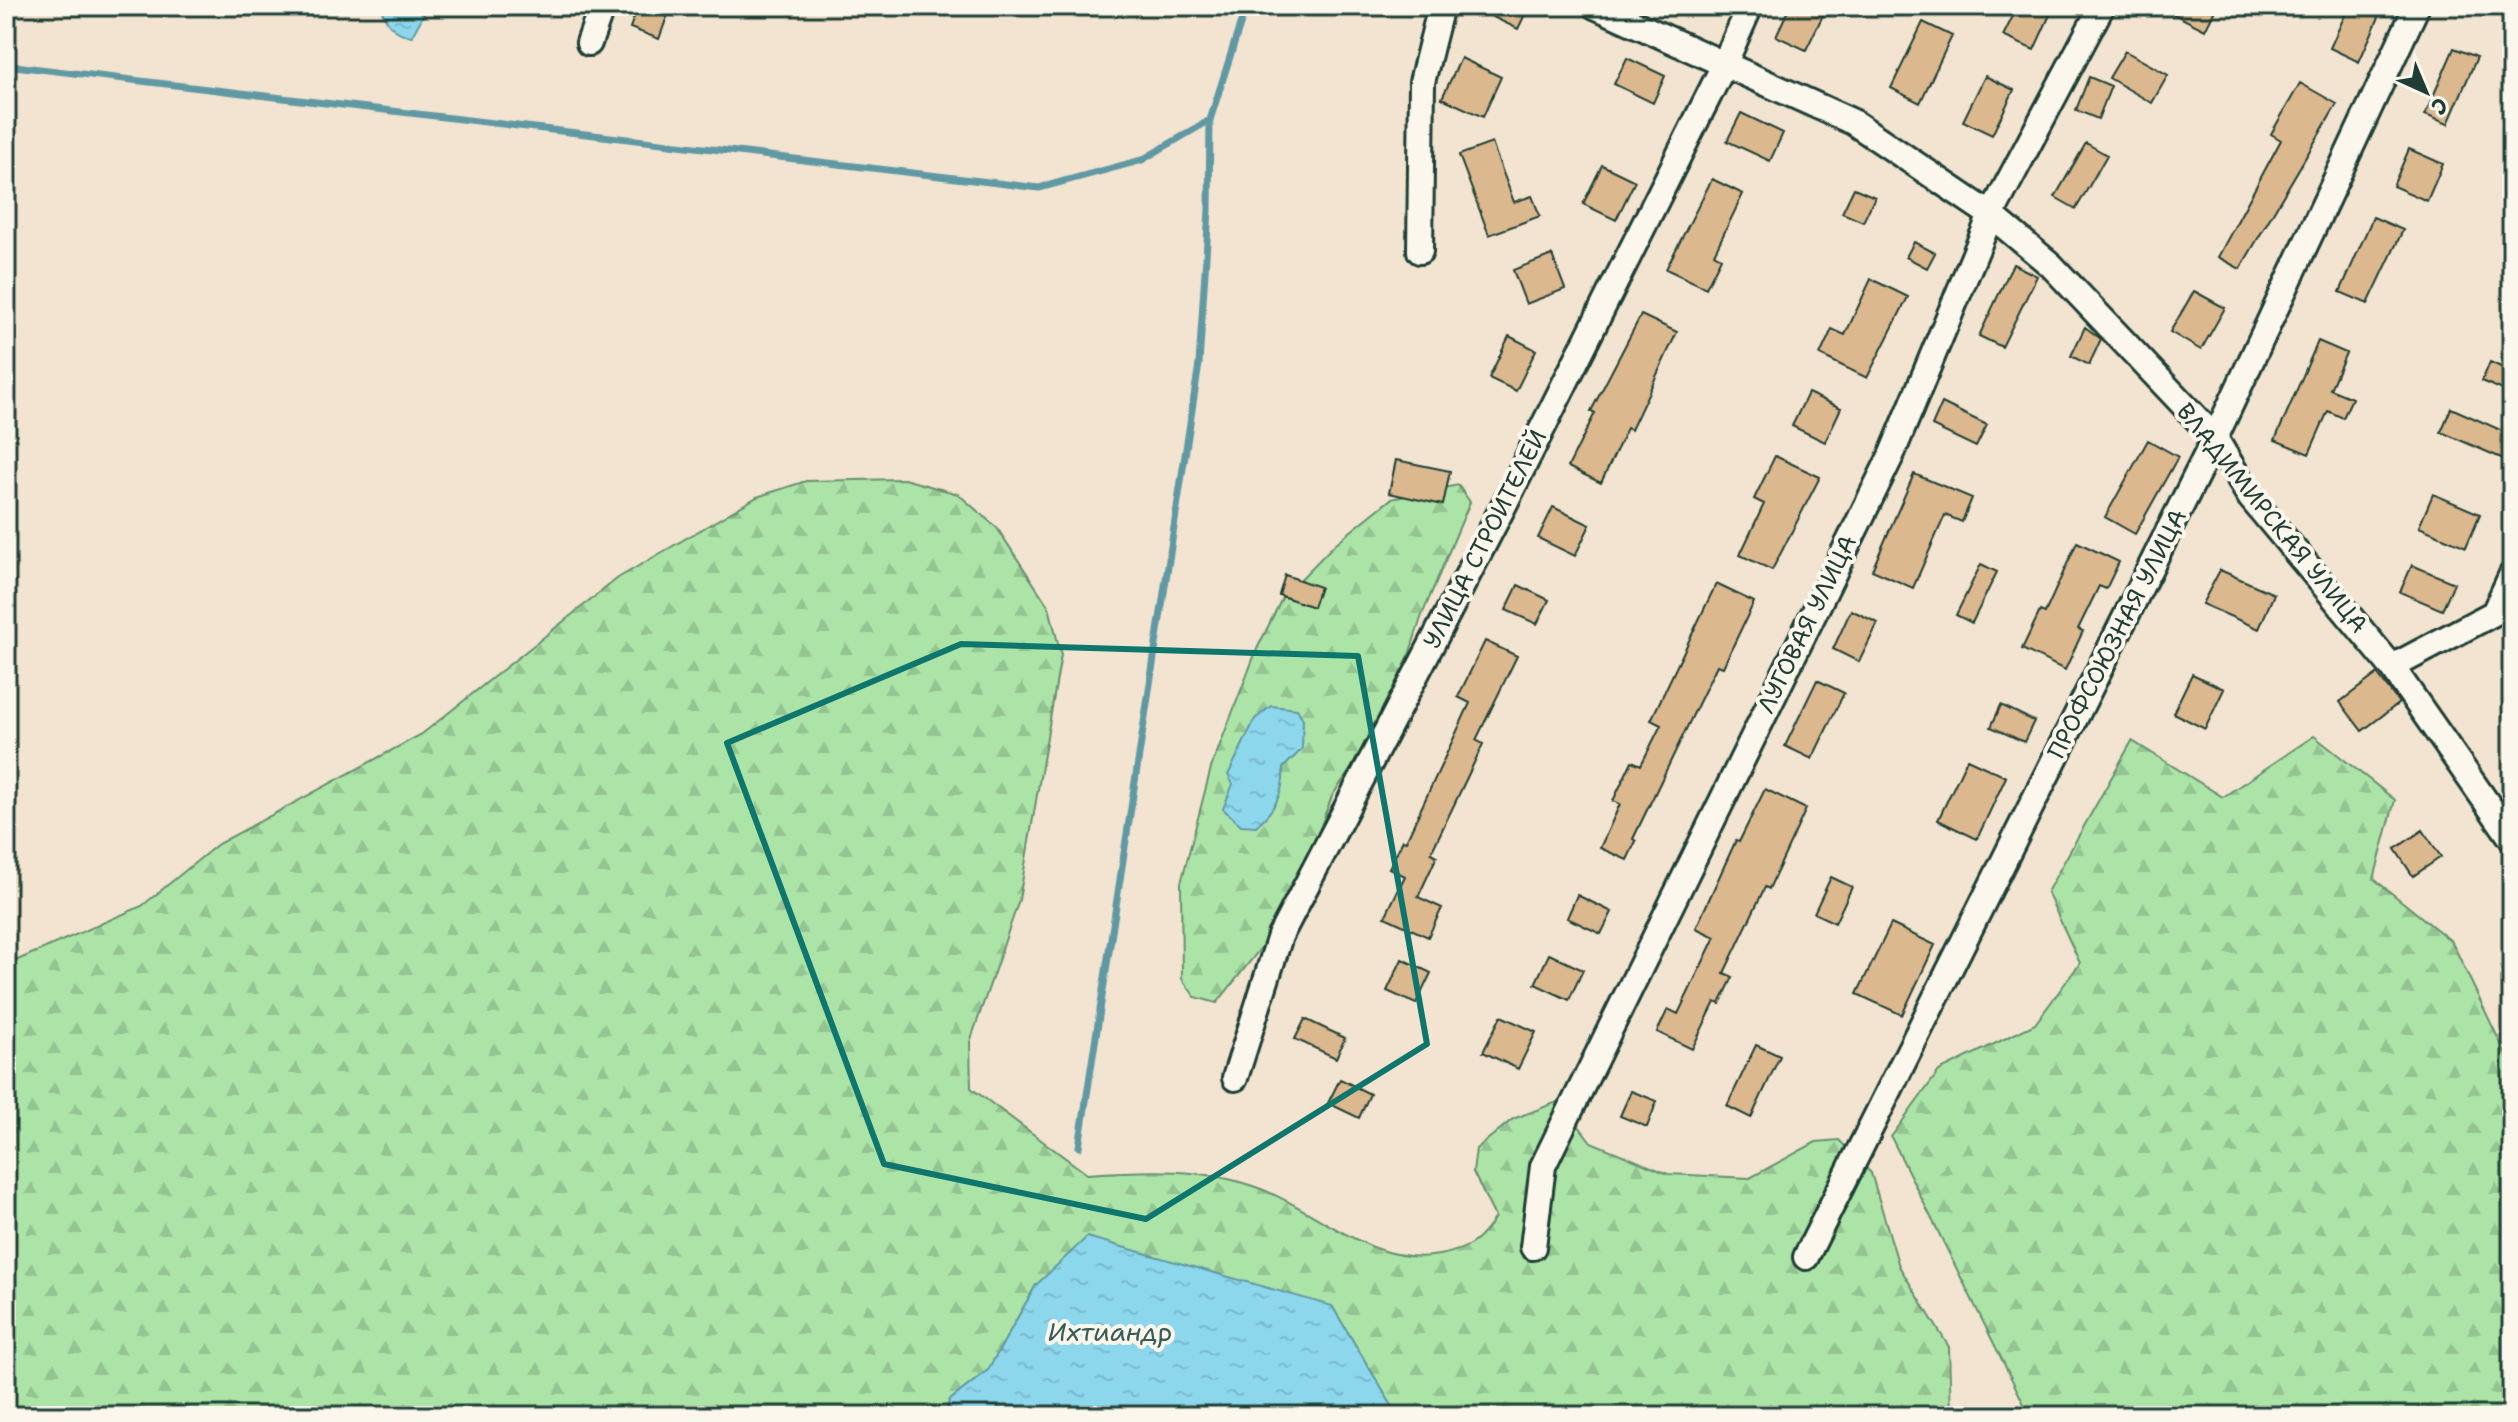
<svg xmlns="http://www.w3.org/2000/svg" width="2518" height="1422" font-family="'Shantell Sans',sans-serif">
  <defs>
    <pattern id="forest-firs" width="22" height="20" patternUnits="userSpaceOnUse" patternTransform="scale(2)"><rect width="22" height="20" fill="#ace4a8"/><path d="M5 1l3.5 6h-7zM16 11l3.5 6h-7z" fill="#94c491"/></pattern>
    <pattern id="water-ripples" width="26" height="14" patternUnits="userSpaceOnUse" patternTransform="scale(2)"><rect width="26" height="14" fill="#8dd7ed"/><path d="M2 4q2-2 4 0t4 0M15 11q2-2 4 0t4 0" fill="none" stroke="#79b9cc"/></pattern>
  </defs>
  <rect width="100%" height="100%" fill="#f2e4d0"/>
  <filter id="ink" filterUnits="userSpaceOnUse"><feTurbulence type="fractalNoise" baseFrequency=".0125" numOctaves="2"/><feDisplacementMap in="SourceGraphic" scale="16" xChannelSelector="R" yChannelSelector="G"/><feConvolveMatrix kernelMatrix="1 2 1 2 8 2 1 2 1" color-interpolation-filters="sRGB"/></filter>
  <g filter="url(#ink)">
    <!-- forest -->
    <path fill="url(#forest-firs)" stroke="#66906e" stroke-width="2" d="M 904,479 L 958,494 L 997,528 L 1049,607 L 1061,655 L 1019,900 L 970,1042 L 971,1088 L 1087,1174 C 1146,1170 1204,1167 1261,1189 C 1320,1212 1373,1267 1439,1255 C 1467,1250 1480,1242 1495,1217 L 1473,1172 L 1476,1149 L 1513,1119 L 1560,1101 L 1591,1142 L 1668,1174 L 1750,1178 L 1816,1142 L 1839,1140 L 1871,1173 L 1899,1266 L 1949,1347 L 1951,1416 L 1398,1416 L 1332,1306 L 1036,1285 L 988,1370 L 949,1401 L 946,1416 L 6,1416 L 6,965 L 142,906 L 218,844 L 422,734 L 618,578 L 757,497 L 806,481 Z
      M 1458,485 L 1470,502 L 1422,615 L 1390,713 L 1332,796 L 1290,911 L 1217,1003 L 1195,997 L 1182,979 L 1181,883 L 1211,768 L 1257,649 L 1282,598 L 1335,544 L 1391,499 Z
      M 2314,736 L 2395,800 L 2374,879 L 2452,942 L 2512,1067 L 2512,1416 L 2030,1416 L 1891,1137 L 1939,1071 L 2035,1024 L 2080,963 L 2047,892 L 2132,741 L 2223,797 Z"/>
    <!-- water -->
    <path fill="url(#water-ripples)" stroke="#6199a3" stroke-width="2" d="M 380,6 L 419,6 L 424,14 L 412,36 C 394,34 386,23 380,6 Z
      M 1271,706 L 1297,709 L 1303,719 L 1302,749 L 1283,768 C 1285,792 1274,811 1256,826 L 1241,825 L 1223,809 L 1233,784 L 1228,775 L 1255,719 Z
      M 1087,1237 L 1332,1306 L 1398,1416 L 946,1416 L 949,1401 L 988,1370 L 1036,1285 Z"/>
    <g fill="none" stroke-linecap="round" stroke-linejoin="round">
      <!-- stream -->
      <path stroke="#6199a3" stroke-width="7" d="M 6,65 L 1039,188 L 1142,160 L 1210,120
        M 1079,1147 L 1199,364 L 1209,210 L 1210,120 L 1246,6"/>
    </g>
    <!-- building -->
    <path fill="#dcb88e" stroke="#1f3d34" stroke-width="2" d="M 638,6 L 671,6 L 659,39 L 630,28 Z
      M 1470,6 L 1529,6 L 1518,29 Z
      M 1790,6 L 1810,6 L 1824,13 L 1806,50 L 1776,36 Z
      M 2018,6 L 2054,6 L 2034,50 L 2003,36 Z
      M 2158,6 L 2217,6 L 2205,30 Z
      M 2349,6 L 2384,6 L 2359,62 L 2330,48 Z
      M 1923,22 L 1952,36 L 1920,103 L 1891,88 Z
      M 2454,48 L 2477,57 L 2448,124 L 2425,115 Z
      M 2125,51 L 2168,75 L 2152,103 L 2109,78 Z
      M 1461,58 L 1501,77 L 1483,117 L 1442,98 Z
      M 1627,58 L 1665,76 L 1653,103 L 1614,84 Z
      M 1985,76 L 2014,90 L 1992,135 L 1963,121 Z
      M 2089,77 L 2111,86 L 2098,119 L 2076,110 Z
      M 2300,83 L 2337,104 L 2240,269 L 2218,257 L 2281,140 L 2271,134 Z
      M 1741,113 L 1783,133 L 1770,161 L 1727,141 Z
      M 1492,143 L 1514,202 L 1532,196 L 1540,216 L 1489,235 L 1459,155 Z
      M 2086,143 L 2107,155 L 2076,209 L 2055,197 Z
      M 2409,149 L 2443,164 L 2427,201 L 2393,186 Z
      M 1602,165 L 1635,181 L 1616,220 L 1583,204 Z
      M 1712,179 L 1743,194 L 1714,254 L 1721,258 L 1706,288 L 1666,269 Z
      M 1854,188 L 1875,197 L 1863,222 L 1842,213 Z
      M 2373,217 L 2403,230 L 2368,304 L 2340,292 Z
      M 1914,242 L 1935,253 L 1927,268 L 1906,257 Z
      M 1552,255 L 1565,289 L 1526,304 L 1513,270 Z
      M 2013,264 L 2037,276 L 2002,347 L 1979,336 Z
      M 1871,279 L 1908,297 L 1867,378 L 1820,355 L 1832,329 L 1845,335 Z
      M 2194,291 L 2225,308 L 2201,350 L 2170,332 Z
      M 1641,315 L 1677,332 L 1631,430 L 1627,428 L 1601,483 L 1568,467 L 1595,413 L 1591,411 Z
      M 2085,327 L 2101,339 L 2089,365 L 2071,356 Z
      M 1509,336 L 1536,350 L 1516,391 L 1489,378 Z
      M 2318,341 L 2346,353 L 2330,389 L 2352,398 L 2343,418 L 2328,411 L 2309,454 L 2275,440 Z
      M 2490,362 L 2512,372 L 2512,394 L 2482,381 Z
      M 1808,393 L 1841,408 L 1825,442 L 1792,426 Z
      M 1942,403 L 1987,425 L 1976,447 L 1932,426 Z
      M 2451,408 L 2512,435 L 2506,460 L 2441,432 Z
      M 2148,440 L 2178,457 L 2135,534 L 2105,517 Z
      M 1775,456 L 1820,477 L 1772,570 L 1740,555 L 1764,504 L 1754,499 Z
      M 1396,460 L 1450,471 L 1443,505 L 1389,493 Z
      M 1914,474 L 1972,498 L 1962,522 L 1945,515 L 1913,588 L 1872,570 Z
      M 2433,494 L 2480,514 L 2466,547 L 2419,527 Z
      M 1553,507 L 1590,525 L 1575,556 L 1538,538 Z
      M 2077,542 L 2119,562 L 2106,589 L 2099,586 L 2078,629 L 2083,631 L 2065,670 L 2022,649 L 2040,611 L 2045,613 Z
      M 1981,564 L 1997,572 L 1972,623 L 1956,615 Z
      M 2412,565 L 2454,583 L 2442,610 L 2400,592 Z
      M 2220,570 L 2274,594 L 2259,629 L 2202,604 Z
      M 1285,575 L 1320,587 L 1313,607 L 1279,595 Z
      M 1716,584 L 1754,602 L 1723,667 L 1717,665 L 1633,839 L 1636,841 L 1627,860 L 1600,848 L 1620,804 L 1613,801 L 1632,761 L 1641,765 L 1661,725 L 1651,720 Z
      M 1518,585 L 1549,600 L 1537,624 L 1506,610 Z
      M 1851,610 L 1878,623 L 1859,662 L 1833,649 Z
      M 1485,641 L 1517,656 L 1476,740 L 1483,744 L 1431,853 L 1437,856 L 1418,897 L 1442,908 L 1428,937 L 1385,917 L 1405,876 L 1389,868 L 1403,840 L 1406,841 L 1470,703 L 1458,697 Z
      M 2192,674 L 2224,689 L 2205,729 L 2173,713 Z
      M 2377,674 L 2399,703 L 2362,731 L 2340,702 Z
      M 1817,680 L 1844,693 L 1812,759 L 1785,746 Z
      M 2001,705 L 2034,721 L 2024,742 L 1991,727 Z
      M 1967,759 L 2006,777 L 1977,839 L 1938,820 Z
      M 1765,789 L 1806,809 L 1769,889 L 1765,887 L 1724,973 L 1733,977 L 1720,1004 L 1715,1002 L 1692,1049 L 1657,1032 L 1668,1009 L 1678,1014 L 1715,937 L 1696,928 L 1736,840 L 1739,842 Z
      M 2423,830 L 2441,857 L 2413,876 L 2395,849 Z
      M 1831,877 L 1852,887 L 1835,923 L 1814,913 Z
      M 1577,895 L 1612,912 L 1601,934 L 1567,918 Z
      M 1891,924 L 1935,945 L 1902,1015 L 1857,994 Z
      M 1549,954 L 1583,970 L 1569,1000 L 1535,984 Z
      M 1402,959 L 1431,973 L 1416,1004 L 1387,991 Z
      M 1501,1016 L 1536,1032 L 1518,1069 L 1483,1052 Z
      M 1305,1019 L 1345,1038 L 1336,1058 L 1295,1039 Z
      M 1756,1045 L 1780,1056 L 1751,1118 L 1727,1106 Z
      M 1340,1079 L 1370,1094 L 1359,1118 L 1328,1103 Z
      M 1631,1091 L 1657,1101 L 1647,1127 L 1620,1116 Z"/>
    <g fill="none" stroke-linecap="round" stroke-linejoin="round">
      <!-- minor casing -->
      <g stroke="#1f3d34" stroke-width="30">
        <path id="minor" d="M 1595,6 L 1853,122 L 1991,215 L 2051,265 L 2215,438 L 2250,497 L 2392,667 L 2512,839
          M 589,43 L 602,6
          M 1420,251 L 1422,82 L 1441,6
          M 2392,667 L 2494,613 L 2512,574
          M 1235,1078 L 1280,936 L 1503,507 L 1724,65 L 1750,6
          M 1533,1247 L 1543,1166 L 1891,456 L 1991,215 L 2102,6
          M 1806,1257 L 2215,438 L 2417,6"/>
      </g>
      <!-- minor -->
      <use href="#minor" stroke="#fbf7ec" stroke-width="24"/>
    </g>
  </g>
  <!-- marked area -->
  <path fill="none" stroke="#0f766e" stroke-width="6" stroke-linejoin="round" d="M 961,644 L 1358,656 L 1427,1044 L 1146,1219 L 884,1164 L 727,743 Z"/>
  <g text-anchor="middle" stroke-width="8" stroke-linejoin="round" paint-order="stroke">
    <!-- street labels -->
    <g font-size="24" fill="#1f3d34" stroke="#fbf7ec">
      <text transform="translate(2272 518) rotate(51)" y="8">ВЛАДИМИРСКАЯ УЛИЦА</text>
      <text transform="translate(1485 539) rotate(-63)" y="8">УЛИЦА СТРОИТЕЛЕЙ</text>
      <text transform="translate(1807 624) rotate(-64)" y="8">ЛУГОВАЯ УЛИЦА</text>
      <text transform="translate(2117 634) rotate(-63)" y="8">ПРОФСОЮЗНАЯ УЛИЦА</text>
    </g>
    <!-- water labels -->
    <g font-size="26" font-style="italic" fill="#355c59" stroke="#fbf7ec">
      <text x="1110" y="1341">Ихтиандр</text>
    </g>
  </g>
  <!-- margin -->
  <rect width="2518" height="1422" fill="none" stroke="#fbf7ec" stroke-width="32"/>
  <rect x="16" y="16" width="2486" height="1390" fill="none" stroke="#1f3d34" stroke-width="3" filter="url(#ink)"/>
  <!-- north arrow -->
  <g transform="translate(2426 92) rotate(136)" stroke="#fbf7ec" stroke-width="6" paint-order="stroke">
  <path d="M0-6L14 30L0 20L-14 30Z" fill="#1f3d34"/>
  <text y="-12" font-size="22" font-weight="bold" text-anchor="middle" fill="#1f3d34">С</text>
  </g>
</svg>
